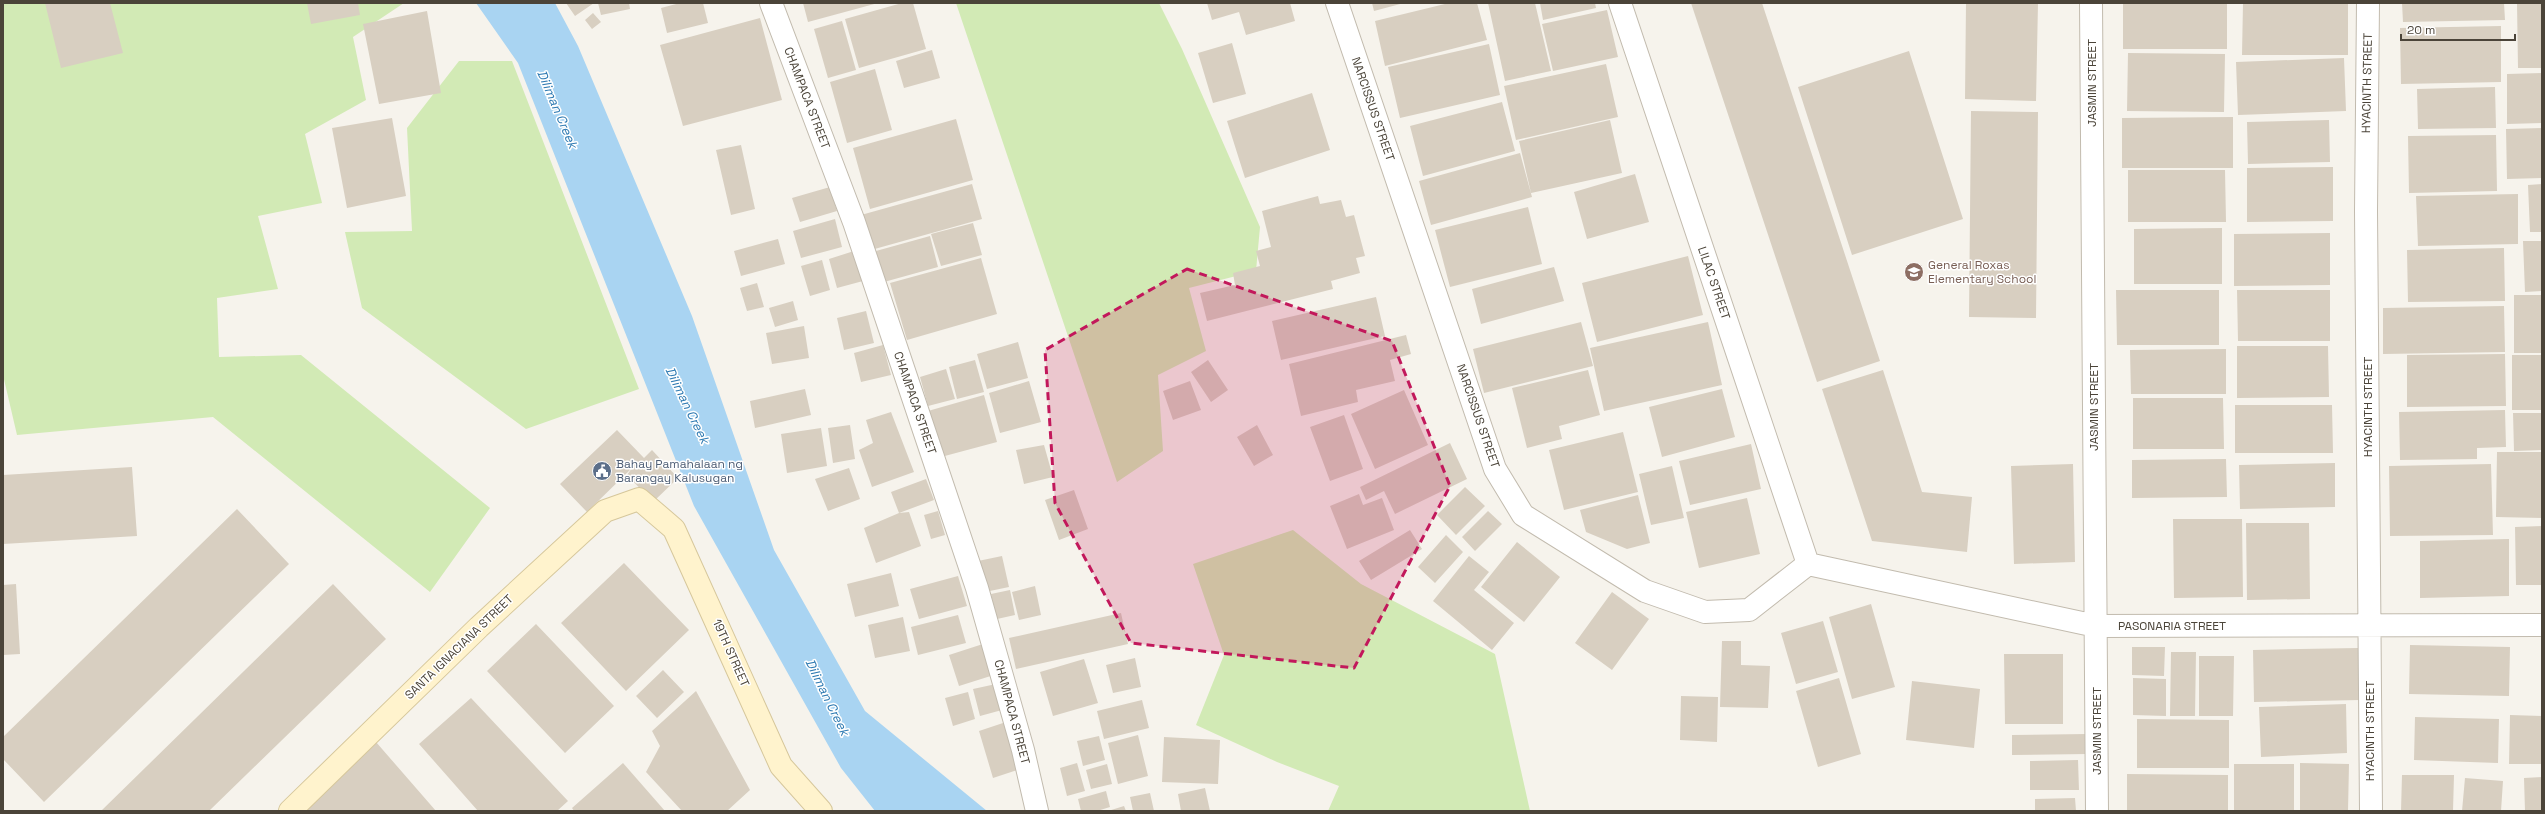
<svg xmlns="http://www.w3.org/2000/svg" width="2545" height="814" font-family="'Space Grotesk',sans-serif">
  <rect width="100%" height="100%" fill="#f6f3ec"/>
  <!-- green -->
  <path fill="#d2eab5" d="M 3,3 L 404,3 L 353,37 L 366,100 L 305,134 L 322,203 L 258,216 L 278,289 L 217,298 L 219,357 L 301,355 L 490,508 L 430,592 L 213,417 L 17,435 L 3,375 Z
    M 956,3 L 1159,3 L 1182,49 L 1260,227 L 1256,271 L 1189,288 L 1206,351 L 1158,375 L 1163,451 L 1117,482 Z
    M 459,61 L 512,61 L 639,389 L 526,429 L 362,308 L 345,232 L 412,231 L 407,128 Z
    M 1293,530 L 1361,584 L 1495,654 L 1530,811 L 1328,811 L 1339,786 L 1277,762 L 1196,725 L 1224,655 L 1193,564 Z"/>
  <!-- water -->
  <path fill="#a9d4f2" d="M 476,3 L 555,3 L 578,46 L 692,316 L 774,550 L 865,711 L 987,811 L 875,811 L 841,768 L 694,506 L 518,63 Z"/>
  <!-- building -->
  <path fill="#d8cfc1" d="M 45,3 L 110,3 L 123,53 L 61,68 Z
    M 307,3 L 358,3 L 360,15 L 311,24 Z
    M 566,3 L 594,3 L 575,16 Z
    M 598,3 L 629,3 L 630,9 L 601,15 Z
    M 680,3 L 703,3 L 708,23 L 667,33 L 661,8 Z
    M 803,3 L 878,3 L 808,22 Z
    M 902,3 L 913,3 L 926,49 L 859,68 L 845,19 Z
    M 1207,3 L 1290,3 L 1295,21 L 1246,35 L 1239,12 L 1212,20 Z
    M 1372,3 L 1404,3 L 1374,11 Z
    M 1449,3 L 1477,3 L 1487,40 L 1385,66 L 1375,21 Z
    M 1488,3 L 1535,3 L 1551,71 L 1505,81 Z
    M 1540,3 L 1595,3 L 1596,8 L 1543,20 Z
    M 1691,3 L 1762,3 L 1880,361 L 1817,382 Z
    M 1966,3 L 2038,3 L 2036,101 L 1965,99 Z
    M 2123,3 L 2227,3 L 2227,49 L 2123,49 Z
    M 2243,3 L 2348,3 L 2348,55 L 2242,55 Z
    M 2402,3 L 2504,3 L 2505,20 L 2403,22 Z
    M 2517,3 L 2542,3 L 2542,68 L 2518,68 Z
    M 1607,10 L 1618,57 L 1553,71 L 1542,24 Z
    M 427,11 L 441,93 L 379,104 L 363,24 Z
    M 593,13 L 601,22 L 592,29 L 585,20 Z
    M 760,18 L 782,100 L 683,126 L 660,45 Z
    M 842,21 L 856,70 L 828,78 L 814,29 Z
    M 2501,26 L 2501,82 L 2401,84 L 2400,28 Z
    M 1232,43 L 1246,94 L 1213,103 L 1198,53 Z
    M 1489,44 L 1500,95 L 1400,118 L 1388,67 Z
    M 932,50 L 940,78 L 904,88 L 896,61 Z
    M 1909,51 L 1963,219 L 1852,255 L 1798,87 Z
    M 2128,53 L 2225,54 L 2224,112 L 2127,111 Z
    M 2344,58 L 2346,111 L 2238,115 L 2236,62 Z
    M 1606,64 L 1618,117 L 1516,140 L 1504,86 Z
    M 875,69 L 892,130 L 847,143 L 830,82 Z
    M 2542,73 L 2542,123 L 2507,124 L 2507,74 Z
    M 2495,87 L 2496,128 L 2418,129 L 2417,89 Z
    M 1312,93 L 1330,150 L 1245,178 L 1227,121 Z
    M 1502,102 L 1515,151 L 1423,176 L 1410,126 Z
    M 1971,111 L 2038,112 L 2036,318 L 1969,317 Z
    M 2233,117 L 2233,168 L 2122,168 L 2122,118 Z
    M 392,118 L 406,196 L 347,208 L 332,128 Z
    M 956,119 L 973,180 L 870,209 L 853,148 Z
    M 1610,120 L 1622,173 L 1531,193 L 1519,141 Z
    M 2329,120 L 2330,162 L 2248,164 L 2247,122 Z
    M 2542,128 L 2542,178 L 2507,179 L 2506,129 Z
    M 2496,135 L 2497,191 L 2409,193 L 2408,136 Z
    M 741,145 L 755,209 L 731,215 L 716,150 Z
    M 1520,153 L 1532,197 L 1431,225 L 1419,181 Z
    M 2333,167 L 2333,221 L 2247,222 L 2247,168 Z
    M 2128,170 L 2225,170 L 2226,222 L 2128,222 Z
    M 1635,174 L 1649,222 L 1587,239 L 1574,192 Z
    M 972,184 L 982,219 L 871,250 L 861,215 Z
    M 2542,184 L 2542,232 L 2530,232 L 2528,185 Z
    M 830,187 L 837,211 L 800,222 L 792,198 Z
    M 2518,194 L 2518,244 L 2418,246 L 2416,196 Z
    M 1318,196 L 1320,204 L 1341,200 L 1346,217 L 1354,215 L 1365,256 L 1356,258 L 1360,273 L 1331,281 L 1333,289 L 1207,321 L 1200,293 L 1235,285 L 1233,273 L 1260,266 L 1256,251 L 1271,247 L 1262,211 Z
    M 1528,207 L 1542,264 L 1450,287 L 1435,230 Z
    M 835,219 L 842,247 L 801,258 L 793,231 Z
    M 973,223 L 982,255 L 941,266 L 931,234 Z
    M 2222,228 L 2222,284 L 2134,284 L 2134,229 Z
    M 2330,233 L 2330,285 L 2234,286 L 2234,234 Z
    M 930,236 L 938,267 L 884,282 L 876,251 Z
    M 778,239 L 785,264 L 741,276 L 734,251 Z
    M 2523,241 L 2542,241 L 2542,291 L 2525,292 Z
    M 2504,248 L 2505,301 L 2408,302 L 2407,250 Z
    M 854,251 L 863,281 L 837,288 L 829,259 Z
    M 1688,256 L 1703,315 L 1597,342 L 1582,283 Z
    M 981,258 L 997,314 L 907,340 L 890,283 Z
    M 822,260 L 830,290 L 810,296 L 801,266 Z
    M 1554,267 L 1564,301 L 1481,324 L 1472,289 Z
    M 757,283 L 764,307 L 747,311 L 740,288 Z
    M 2116,290 L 2219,290 L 2219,345 L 2117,345 Z
    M 2237,290 L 2330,290 L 2330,341 L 2238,341 Z
    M 2514,295 L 2542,295 L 2542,353 L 2514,353 Z
    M 1376,297 L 1385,336 L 1281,360 L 1272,321 Z
    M 793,301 L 798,320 L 775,327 L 769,308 Z
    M 2504,306 L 2505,352 L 2383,354 L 2383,308 Z
    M 866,311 L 874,343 L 844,350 L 837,318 Z
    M 1581,322 L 1593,366 L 1484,393 L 1473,349 Z
    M 1708,322 L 1722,385 L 1604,411 L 1590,348 Z
    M 804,326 L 809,358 L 772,364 L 766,333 Z
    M 1406,335 L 1411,354 L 1390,360 L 1395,381 L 1356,390 L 1358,402 L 1301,416 L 1289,364 Z
    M 1018,342 L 1028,378 L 987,389 L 977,354 Z
    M 883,345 L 891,375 L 861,382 L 854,353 Z
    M 2237,346 L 2328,346 L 2329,397 L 2237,398 Z
    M 2226,349 L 2226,394 L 2131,394 L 2130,350 Z
    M 2505,354 L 2506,406 L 2407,407 L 2407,355 Z
    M 2512,355 L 2542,355 L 2542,410 L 2512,410 Z
    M 975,360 L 984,392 L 957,399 L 949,367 Z
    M 1208,360 L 1228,390 L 1211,402 L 1191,372 Z
    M 946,369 L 955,399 L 928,406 L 920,377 Z
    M 1588,370 L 1600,415 L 1559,426 L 1562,439 L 1527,448 L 1512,388 Z
    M 1883,370 L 1922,492 L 1972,497 L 1967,552 L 1872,541 L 1822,389 Z
    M 1029,381 L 1041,422 L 1000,433 L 989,393 Z
    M 1190,381 L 1201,410 L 1173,420 L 1163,391 Z
    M 805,389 L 811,415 L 755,428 L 750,401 Z
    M 1722,389 L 1735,437 L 1662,457 L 1649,407 Z
    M 1404,390 L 1428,445 L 1375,469 L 1351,414 Z
    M 984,395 L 997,442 L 941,457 L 928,411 Z
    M 2133,398 L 2223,398 L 2224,449 L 2133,449 Z
    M 2235,405 L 2332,405 L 2333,453 L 2235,453 Z
    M 2505,410 L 2506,447 L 2477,448 L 2477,459 L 2400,460 L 2399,412 Z
    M 891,412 L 914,472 L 872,487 L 859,450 L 873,443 L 866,420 Z
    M 2513,413 L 2542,413 L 2542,450 L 2514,451 Z
    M 1344,415 L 1363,469 L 1330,481 L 1310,427 Z
    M 850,425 L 855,459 L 833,463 L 828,428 Z
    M 1257,425 L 1273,455 L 1254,466 L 1237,437 Z
    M 821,428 L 827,466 L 787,473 L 781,434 Z
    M 617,430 L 644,458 L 652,450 L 678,478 L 653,502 L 627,475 L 632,468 L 587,512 L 560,484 Z
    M 1623,432 L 1638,492 L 1564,510 L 1549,450 Z
    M 1450,443 L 1467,479 L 1395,514 L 1384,491 L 1366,500 L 1360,487 Z
    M 1751,444 L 1761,489 L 1690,505 L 1679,461 Z
    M 1044,445 L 1053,477 L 1024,484 L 1016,450 Z
    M 2497,452 L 2542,452 L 2542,518 L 2496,517 Z
    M 2226,459 L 2227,497 L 2132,498 L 2132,460 Z
    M 2335,463 L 2335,507 L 2240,509 L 2239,465 Z
    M 2073,464 L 2075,562 L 2014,564 L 2011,466 Z
    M 2491,464 L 2493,535 L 2390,536 L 2389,466 Z
    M 1672,466 L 1684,518 L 1651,525 L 1639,474 Z
    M 132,467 L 137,536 L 3,544 L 3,475 Z
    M 849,468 L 860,499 L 828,511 L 815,479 Z
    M 926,479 L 934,500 L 899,513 L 891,492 Z
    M 1465,487 L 1485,506 L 1456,535 L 1437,515 Z
    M 1074,490 L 1088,529 L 1059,540 L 1045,500 Z
    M 1359,494 L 1363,505 L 1382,498 L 1394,530 L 1347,549 L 1330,506 Z
    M 1638,495 L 1650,543 L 1627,549 L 1586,532 L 1580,510 Z
    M 1747,498 L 1760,554 L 1699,568 L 1686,512 Z
    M 237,509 L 289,564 L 44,802 L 3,759 L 3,737 Z
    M 938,511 L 945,535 L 931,539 L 924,515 Z
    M 1488,511 L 1502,524 L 1475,551 L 1462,537 Z
    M 909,512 L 921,546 L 876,563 L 864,528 L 899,513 Z
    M 2173,519 L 2242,519 L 2243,597 L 2174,598 Z
    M 2246,523 L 2309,523 L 2310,599 L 2247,600 Z
    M 2542,526 L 2542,585 L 2516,585 L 2515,527 Z
    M 1410,530 L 1422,549 L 1371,580 L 1359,561 Z
    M 1446,535 L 1463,552 L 1435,583 L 1418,567 Z
    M 2509,539 L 2509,596 L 2420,598 L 2420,541 Z
    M 1517,542 L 1560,577 L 1524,622 L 1481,587 Z
    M 1002,556 L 1009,587 L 985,592 L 978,561 Z
    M 1469,556 L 1489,572 L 1474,590 L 1514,623 L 1492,650 L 1433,601 Z
    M 624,563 L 689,630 L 626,691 L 561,623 Z
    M 891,573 L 899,606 L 855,617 L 847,584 Z
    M 958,576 L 967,606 L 919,619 L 910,589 Z
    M 16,584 L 20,654 L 3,655 L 3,585 Z
    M 333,584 L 386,639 L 209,811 L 101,811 Z
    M 1035,586 L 1041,615 L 1019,620 L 1012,592 Z
    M 1010,590 L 1015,615 L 997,619 L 991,594 Z
    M 1612,592 L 1649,619 L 1612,670 L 1575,643 Z
    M 1871,604 L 1895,687 L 1852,699 L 1829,617 Z
    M 1121,613 L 1128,644 L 1016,669 L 1009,638 Z
    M 958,615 L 966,643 L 918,655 L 911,627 Z
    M 903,617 L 910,651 L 875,658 L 868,625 Z
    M 1823,621 L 1838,672 L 1796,684 L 1781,633 Z
    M 536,624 L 614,706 L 565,753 L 487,671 Z
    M 1722,641 L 1741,641 L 1741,665 L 1770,666 L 1768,708 L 1720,707 Z
    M 986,643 L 997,674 L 959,686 L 949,655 Z
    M 2410,645 L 2510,647 L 2509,696 L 2409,694 Z
    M 2132,647 L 2165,647 L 2164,676 L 2132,675 Z
    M 2358,648 L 2360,700 L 2254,702 L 2253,650 Z
    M 2171,652 L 2196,652 L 2195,716 L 2170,716 Z
    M 2004,654 L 2063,654 L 2063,724 L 2005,724 Z
    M 2199,656 L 2234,656 L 2233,716 L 2199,716 Z
    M 1135,658 L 1141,687 L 1113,693 L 1106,665 Z
    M 1084,659 L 1098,703 L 1053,716 L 1040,672 Z
    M 663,670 L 684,692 L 657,718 L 636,696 Z
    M 1839,678 L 1861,754 L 1818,767 L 1796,691 Z
    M 2133,678 L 2166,679 L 2166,716 L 2133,715 Z
    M 1912,681 L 1980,689 L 1974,748 L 1906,740 Z
    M 996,684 L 1002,710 L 980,716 L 973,689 Z
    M 696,691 L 750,790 L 727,811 L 682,811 L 646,772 L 660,746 L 652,731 Z
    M 968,692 L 975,719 L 953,726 L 945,698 Z
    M 1681,696 L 1718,697 L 1717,742 L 1680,740 Z
    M 471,698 L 568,801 L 557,811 L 478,811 L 419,744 Z
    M 1142,700 L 1149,728 L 1104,739 L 1097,711 Z
    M 2346,704 L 2347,753 L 2261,757 L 2259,707 Z
    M 2510,715 L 2542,716 L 2542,764 L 2509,764 Z
    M 2415,717 L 2499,719 L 2498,763 L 2414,760 Z
    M 2137,719 L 2229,720 L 2229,768 L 2137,768 Z
    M 1006,722 L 1020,769 L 993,778 L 979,731 Z
    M 2087,734 L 2087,754 L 2012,755 L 2012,735 Z
    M 1138,735 L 1148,776 L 1118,784 L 1108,743 Z
    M 1099,736 L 1105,760 L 1083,766 L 1077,741 Z
    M 1164,737 L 1220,740 L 1218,784 L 1162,782 Z
    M 376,742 L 436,811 L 305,811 Z
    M 2078,760 L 2079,790 L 2030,790 L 2030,761 Z
    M 623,763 L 665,811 L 574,811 L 572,808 Z
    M 1077,763 L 1085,791 L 1067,796 L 1060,768 Z
    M 2300,763 L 2349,764 L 2348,811 L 2300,811 Z
    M 1107,764 L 1112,784 L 1091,789 L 1086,770 Z
    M 2234,764 L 2294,764 L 2294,811 L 2234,811 Z
    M 2127,774 L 2228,775 L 2228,811 L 2127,811 Z
    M 2402,775 L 2454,775 L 2453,811 L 2401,811 Z
    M 2542,777 L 2542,811 L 2525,811 L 2524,778 Z
    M 2465,778 L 2503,781 L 2501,811 L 2462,811 Z
    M 1205,788 L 1210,811 L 1181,811 L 1178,794 Z
    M 1106,791 L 1110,807 L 1097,811 L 1081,811 L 1078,799 Z
    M 1150,793 L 1154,811 L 1133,811 L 1130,797 Z
    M 2075,798 L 2076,811 L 2035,811 L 2035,799 Z
    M 1124,806 L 1126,811 L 1108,811 Z"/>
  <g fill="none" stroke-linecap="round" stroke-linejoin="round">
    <!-- street casing -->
    <g stroke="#c2bbae" stroke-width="24">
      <path id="street" d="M 771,3 L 854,222 L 977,588 L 1023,750 L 1037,811
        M 1337,3 L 1495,469 L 1523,515 L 1645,591 L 1705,612 L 1749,610 L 1808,564
        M 1620,3 L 1808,564
        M 2091,3 L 2097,811
        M 2368,3 L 2366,211 L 2371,811
        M 1808,564 L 2096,626 L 2542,625"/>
    </g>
    <!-- secondary casing -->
    <g stroke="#d6c79b" stroke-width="24">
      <path id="secondary" d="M 290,811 L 479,627 L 605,511 L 639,499 L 674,529 L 781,766 L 821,811"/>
    </g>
    <!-- street -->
    <use href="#street" stroke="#fff" stroke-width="22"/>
    <!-- secondary -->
    <use href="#secondary" stroke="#fff3cd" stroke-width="22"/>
  </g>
  <!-- marked area -->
  <path fill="#c2185b" fill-opacity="0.2" stroke="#c2185b" stroke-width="3" stroke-dasharray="8 5" stroke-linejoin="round" d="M 1187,269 L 1392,341 L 1450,486 L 1354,668 L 1131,643 L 1055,503 L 1045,350 Z"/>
  <!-- icons -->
  <defs>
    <g id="school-disc" transform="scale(1)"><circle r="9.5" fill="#8d6e63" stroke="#fff"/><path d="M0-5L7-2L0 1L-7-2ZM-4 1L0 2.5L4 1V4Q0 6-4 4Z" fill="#fff"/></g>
    <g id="civic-disc" transform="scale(1)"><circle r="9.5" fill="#5c6f8a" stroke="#fff"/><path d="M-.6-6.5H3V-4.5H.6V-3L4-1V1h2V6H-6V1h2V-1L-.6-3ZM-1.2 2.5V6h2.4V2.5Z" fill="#fff"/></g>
  </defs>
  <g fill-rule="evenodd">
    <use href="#school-disc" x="1914" y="272"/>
    <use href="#civic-disc" x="602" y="471"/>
  </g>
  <g text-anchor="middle" stroke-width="3" stroke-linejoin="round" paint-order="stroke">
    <!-- street labels -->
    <g font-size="12" fill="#4b4439" stroke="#fff">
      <text transform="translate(2092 83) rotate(-90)" y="4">JASMIN STREET</text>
      <text transform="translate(2367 83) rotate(-89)" y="4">HYACINTH STREET</text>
      <text transform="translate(807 98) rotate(69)" y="4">CHAMPACA STREET</text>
      <text transform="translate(1373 109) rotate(71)" y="4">NARCISSUS STREET</text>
      <text transform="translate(1714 283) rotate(71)" y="4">LILAC STREET</text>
      <text transform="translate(915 403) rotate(71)" y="4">CHAMPACA STREET</text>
      <text transform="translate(2094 407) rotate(-90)" y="4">JASMIN STREET</text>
      <text transform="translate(2368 407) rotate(-90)" y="4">HYACINTH STREET</text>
      <text transform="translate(1478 416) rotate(71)" y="4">NARCISSUS STREET</text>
      <text x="2172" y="630">PASONARIA STREET</text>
      <text transform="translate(459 647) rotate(-44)" y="4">SANTA IGNACIANA STREET</text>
      <text transform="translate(731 653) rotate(66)" y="4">19TH STREET</text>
      <text transform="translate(1012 712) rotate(75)" y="4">CHAMPACA STREET</text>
      <text transform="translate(2097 731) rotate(-90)" y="4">JASMIN STREET</text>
      <text transform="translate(2370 731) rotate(-90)" y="4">HYACINTH STREET</text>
    </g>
    <!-- education labels -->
    <g font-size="12" fill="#785e54" stroke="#fff" text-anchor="start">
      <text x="1928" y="269">General Roxas<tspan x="1928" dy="14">Elementary School</tspan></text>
    </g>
    <!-- service labels -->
    <g font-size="12" fill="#4e5e75" stroke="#fff" text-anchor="start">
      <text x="616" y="468">Bahay Pamahalaan ng<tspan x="616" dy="14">Barangay Kalusugan</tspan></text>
    </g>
    <!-- water labels -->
    <g font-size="13" font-style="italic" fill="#2e7ab2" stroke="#fff">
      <text transform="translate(558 109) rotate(67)" y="5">Diliman Creek</text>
      <text transform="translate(688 405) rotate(64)" y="5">Diliman Creek</text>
      <text transform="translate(828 697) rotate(64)" y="5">Diliman Creek</text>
    </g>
  </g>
  <!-- border -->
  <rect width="2545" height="814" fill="none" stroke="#4b4439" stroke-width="8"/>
  <!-- scale -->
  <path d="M2401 34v6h114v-6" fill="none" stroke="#4b4439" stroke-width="2"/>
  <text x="2407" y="34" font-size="12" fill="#4b4439" stroke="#ffffff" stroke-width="3" paint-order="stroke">20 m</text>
</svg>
